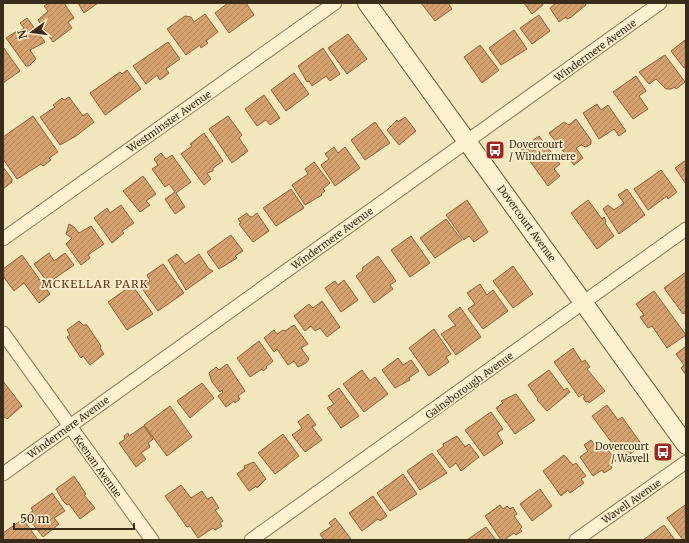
<svg xmlns="http://www.w3.org/2000/svg" width="689" height="543" font-family="Merriweather,serif">
  <defs>
    <pattern id="building-hatch" width="6" height="6" patternUnits="userSpaceOnUse"><rect width="6" height="6" fill="#d4a16f"/><path d="M-1 1l2-2M0 6l6-6M5 7l2-2" fill="none" stroke="#ad835a"/></pattern>
  </defs>
  <rect width="100%" height="100%" fill="#f2e6bd"/>
  <!-- building -->
  <path fill="url(#building-hatch)" stroke="#8d6038" d="M 49,3 L 64,3 L 74,18 L 68,22 L 72,28 L 53,42 L 38,20 L 48,11 L 44,6 Z
    M 78,3 L 98,3 L 84,13 Z
    M 228,3 L 246,3 L 254,15 L 229,33 L 215,13 Z
    M 421,3 L 448,3 L 452,9 L 435,21 Z
    M 524,3 L 542,3 L 543,5 L 532,14 Z
    M 556,3 L 585,3 L 586,5 L 570,18 L 567,19 L 566,17 L 559,22 L 550,8 Z
    M 205,14 L 218,32 L 206,41 L 208,43 L 201,48 L 200,45 L 186,55 L 167,29 L 185,16 L 191,17 L 194,22 Z
    M 539,15 L 550,31 L 532,44 L 520,28 Z
    M 27,18 L 45,42 L 30,50 L 36,59 L 29,66 L 26,66 L 6,38 L 17,31 L 18,33 L 24,28 L 20,23 Z
    M 514,30 L 527,49 L 501,65 L 489,48 Z
    M 348,34 L 367,59 L 347,74 L 328,48 Z
    M 685,40 L 686,67 L 684,68 L 671,51 Z
    M 168,42 L 180,59 L 166,69 L 169,73 L 160,80 L 157,75 L 146,84 L 133,66 Z
    M 480,45 L 499,70 L 482,83 L 464,57 Z
    M 3,47 L 20,71 L 3,83 Z
    M 323,48 L 340,74 L 330,81 L 326,76 L 312,86 L 309,81 L 307,82 L 298,66 Z
    M 665,55 L 685,82 L 676,89 L 675,87 L 671,89 L 666,89 L 656,79 L 649,84 L 639,72 Z
    M 127,70 L 141,89 L 105,115 L 90,93 L 120,72 L 122,74 Z
    M 294,73 L 309,94 L 286,111 L 271,90 Z
    M 636,76 L 646,91 L 639,96 L 648,109 L 633,119 L 613,92 Z
    M 264,95 L 280,118 L 270,125 L 266,120 L 257,126 L 245,109 Z
    M 69,97 L 83,116 L 87,113 L 94,122 L 76,136 L 60,145 L 40,117 L 55,107 L 53,105 L 62,98 L 64,100 Z
    M 597,104 L 601,110 L 608,105 L 626,131 L 619,136 L 614,129 L 599,139 L 583,113 Z
    M 33,116 L 58,152 L 49,158 L 51,160 L 43,166 L 41,164 L 17,179 L 3,159 L 3,137 Z
    M 228,116 L 242,135 L 239,138 L 248,151 L 232,163 L 209,129 Z
    M 405,117 L 416,131 L 399,145 L 387,130 L 397,120 L 398,122 Z
    M 576,119 L 591,140 L 591,144 L 586,147 L 581,145 L 576,148 L 583,158 L 574,165 L 549,133 L 564,122 L 569,125 Z
    M 375,122 L 390,143 L 365,160 L 351,140 Z
    M 204,133 L 223,161 L 213,168 L 213,171 L 207,173 L 211,179 L 204,185 L 181,154 L 192,146 L 190,144 Z
    M 539,136 L 560,164 L 554,169 L 560,176 L 548,186 L 521,149 Z
    M 334,147 L 338,153 L 345,147 L 360,168 L 335,186 L 321,165 L 329,159 L 325,154 Z
    M 161,153 L 166,159 L 172,155 L 191,182 L 176,193 L 185,207 L 175,214 L 165,199 L 175,192 L 169,184 L 165,187 L 152,169 L 158,165 L 154,159 Z
    M 686,160 L 686,184 L 675,168 Z
    M 314,162 L 330,183 L 323,189 L 325,191 L 321,194 L 322,195 L 305,205 L 292,185 L 308,174 L 305,169 Z
    M 3,167 L 12,179 L 12,182 L 3,189 Z
    M 661,170 L 677,192 L 668,199 L 667,196 L 648,210 L 634,189 Z
    M 143,176 L 156,194 L 146,201 L 150,205 L 140,212 L 123,191 Z
    M 291,189 L 304,208 L 276,226 L 263,208 Z
    M 627,189 L 645,215 L 619,234 L 603,209 L 608,205 L 614,210 L 624,203 L 618,195 Z
    M 467,200 L 488,232 L 474,242 L 469,236 L 464,240 L 446,215 Z
    M 588,200 L 602,219 L 604,217 L 606,221 L 605,223 L 614,236 L 597,249 L 571,213 Z
    M 121,205 L 134,223 L 122,231 L 124,233 L 112,243 L 94,218 L 107,208 L 110,213 Z
    M 247,213 L 249,216 L 252,217 L 257,213 L 269,231 L 253,242 L 239,224 L 241,223 L 238,219 Z
    M 446,219 L 462,240 L 435,258 L 420,238 Z
    M 69,224 L 74,227 L 79,233 L 91,226 L 104,244 L 88,255 L 90,258 L 81,265 L 66,244 L 72,238 L 66,234 Z
    M 231,235 L 243,251 L 235,256 L 237,258 L 219,269 L 207,252 Z
    M 411,236 L 430,263 L 410,277 L 391,250 Z
    M 49,253 L 54,261 L 65,253 L 74,265 L 48,283 L 34,264 Z
    M 177,254 L 185,264 L 199,254 L 209,269 L 213,271 L 186,290 L 168,260 Z
    M 22,255 L 50,294 L 39,303 L 24,283 L 14,291 L 3,276 L 3,269 Z
    M 378,256 L 396,281 L 390,285 L 393,289 L 374,303 L 356,276 L 363,270 L 362,268 Z
    M 163,264 L 184,293 L 158,311 L 141,287 L 150,281 L 147,275 Z
    M 513,266 L 533,294 L 513,308 L 493,281 Z
    M 686,272 L 686,312 L 683,314 L 664,288 Z
    M 344,280 L 358,300 L 341,312 L 325,288 L 335,281 L 338,285 Z
    M 480,284 L 487,295 L 493,290 L 508,311 L 483,329 L 468,309 L 475,304 L 467,293 Z
    M 132,285 L 153,314 L 127,330 L 108,302 Z
    M 654,291 L 686,335 L 667,348 L 652,326 L 648,328 L 640,317 L 644,315 L 636,304 Z
    M 322,301 L 340,327 L 327,337 L 320,328 L 315,331 L 311,326 L 305,331 L 294,316 L 309,304 L 313,308 Z
    M 460,307 L 481,337 L 456,355 L 441,334 L 454,326 L 456,326 L 448,316 Z
    M 79,321 L 83,325 L 87,325 L 101,346 L 100,348 L 104,354 L 90,365 L 83,356 L 81,358 L 67,337 L 70,335 L 67,330 Z
    M 294,325 L 308,344 L 301,348 L 309,359 L 306,363 L 298,367 L 294,361 L 288,365 L 277,349 L 274,352 L 264,338 L 274,330 L 277,334 L 283,330 L 285,331 Z
    M 434,329 L 451,354 L 446,357 L 449,362 L 429,376 L 409,348 Z
    M 259,341 L 273,361 L 266,367 L 267,368 L 263,371 L 262,369 L 250,377 L 237,358 Z
    M 686,346 L 686,375 L 681,368 L 684,365 L 676,354 Z
    M 573,348 L 582,362 L 585,360 L 590,367 L 587,369 L 605,391 L 589,403 L 588,401 L 586,402 L 583,398 L 585,397 L 583,394 L 579,397 L 554,362 Z
    M 398,358 L 403,365 L 411,360 L 419,371 L 409,378 L 410,380 L 395,388 L 382,370 Z
    M 227,364 L 245,391 L 238,396 L 240,399 L 235,403 L 234,401 L 226,407 L 218,396 L 223,392 L 222,390 L 220,392 L 212,382 L 209,373 L 216,367 L 219,370 Z
    M 362,370 L 370,381 L 375,377 L 388,394 L 364,412 L 343,384 Z
    M 549,370 L 564,390 L 567,388 L 570,392 L 547,411 L 537,400 L 538,399 L 528,385 Z
    M 3,381 L 22,406 L 7,419 L 3,416 Z
    M 202,383 L 214,398 L 190,418 L 177,401 Z
    M 339,388 L 359,416 L 341,428 L 327,408 L 334,404 L 328,396 Z
    M 516,394 L 535,420 L 515,434 L 496,408 L 503,403 L 501,401 Z
    M 607,405 L 618,420 L 622,417 L 642,445 L 623,459 L 616,449 L 614,451 L 610,445 L 612,443 L 592,416 Z
    M 170,406 L 192,437 L 167,456 L 144,425 Z
    M 491,412 L 503,429 L 497,433 L 503,443 L 484,456 L 465,430 Z
    M 308,414 L 316,425 L 312,427 L 322,440 L 305,452 L 292,435 L 302,428 L 298,422 Z
    M 144,426 L 153,439 L 148,443 L 150,447 L 141,453 L 146,459 L 136,467 L 119,443 L 125,439 L 124,436 L 128,433 L 129,436 Z
    M 283,434 L 299,456 L 275,474 L 258,453 Z
    M 457,436 L 465,447 L 469,444 L 479,457 L 461,471 L 456,463 L 450,468 L 437,451 L 444,446 L 443,444 Z
    M 591,440 L 596,446 L 603,443 L 616,461 L 610,464 L 612,468 L 604,473 L 602,470 L 593,476 L 580,457 L 588,451 L 584,445 Z
    M 432,453 L 447,473 L 420,490 L 407,471 Z
    M 564,455 L 573,465 L 576,463 L 586,476 L 581,479 L 584,483 L 570,493 L 568,490 L 561,496 L 543,471 Z
    M 254,462 L 266,479 L 257,488 L 256,486 L 249,491 L 237,474 L 245,468 L 244,466 Z
    M 403,474 L 417,494 L 390,511 L 377,493 Z
    M 74,476 L 86,494 L 84,495 L 95,508 L 80,519 L 69,504 L 67,505 L 63,501 L 56,489 Z
    M 181,485 L 191,498 L 202,491 L 207,499 L 212,497 L 219,508 L 215,510 L 223,521 L 220,523 L 222,526 L 215,530 L 213,528 L 198,538 L 190,526 L 187,527 L 165,496 Z
    M 540,489 L 552,506 L 532,521 L 520,504 Z
    M 52,493 L 65,511 L 54,518 L 59,524 L 43,537 L 26,515 L 33,511 L 31,508 Z
    M 373,496 L 387,516 L 380,521 L 378,519 L 362,531 L 349,513 Z
    M 500,505 L 503,509 L 507,506 L 510,509 L 513,507 L 517,514 L 514,516 L 522,527 L 520,529 L 522,531 L 516,535 L 514,533 L 504,540 L 501,540 L 485,516 Z
    M 685,505 L 686,540 L 683,540 L 667,518 Z
    M 335,518 L 351,539 L 350,540 L 324,540 L 320,534 L 332,526 L 329,523 Z
    M 23,519 L 38,540 L 3,540 L 3,533 Z
    M 664,525 L 675,540 L 643,540 Z
    M 486,527 L 496,540 L 467,540 L 480,531 Z"/>
  <g fill="none" stroke-linecap="round" stroke-linejoin="round">
    <!-- street casing -->
    <g stroke="#8b7654" stroke-width="15">
      <path id="street" d="M 3,239 L 335,3
        M 3,333 L 152,540
        M 3,474 L 660,3
        M 251,540 L 686,229
        M 576,540 L 686,462"/>
    </g>
    <!-- secondary casing -->
    <g stroke="#6d5638" stroke-width="20">
      <path id="secondary" d="M 367,3 L 686,445"/>
    </g>
    <!-- street -->
    <use href="#street" stroke="#fcf2d1" stroke-width="13"/>
    <!-- secondary -->
    <use href="#secondary" stroke="#fcf2d1" stroke-width="18"/>
  </g>
  <!-- icons -->
  <defs>
    <g id="bus-square" transform="scale(1)"><rect x="-9" y="-9" width="18" height="18" rx="4" fill="#a0271f" stroke="#f9efcd"/><path d="M-5-6H5V4H4V6H2V4H-2V6H-4V4H-5ZM-3.5-4V0h7V-4ZM-3.5 1.2v1.5H-2V1.2ZM2 1.2v1.5H3.5V1.2Z" fill="#fff"/></g>
  </defs>
  <g fill-rule="evenodd">
    <use href="#bus-square" x="495" y="150"/>
    <use href="#bus-square" x="663" y="452"/>
  </g>
  <g text-anchor="middle" stroke-width="3.5" stroke-linejoin="round" paint-order="stroke">
    <!-- street labels -->
    <g font-size="10" fill="#392c1b" stroke="#f9efcd">
      <text transform="translate(595 50) rotate(-36)" y="4">Windermere Avenue</text>
      <text transform="translate(169 121) rotate(-35)" y="4">Westminster Avenue</text>
      <text transform="translate(527 223) rotate(54)" y="4">Dovercourt Avenue</text>
      <text transform="translate(332 238) rotate(-36)" y="4">Windermere Avenue</text>
      <text transform="translate(469 385) rotate(-36)" y="4">Gainsborough Avenue</text>
      <text transform="translate(68 427) rotate(-36)" y="4">Windermere Avenue</text>
      <text transform="translate(98 466) rotate(54)" y="4">Keenan Avenue</text>
      <text transform="translate(631 501) rotate(-35)" y="4">Wavell Avenue</text>
    </g>
    <!-- poi labels -->
    <g font-size="10" fill="#392c1b" stroke="#f9efcd" text-anchor="start">
      <text x="509" y="148">Dovercourt<tspan x="509" dy="12">/ Windermere</tspan></text>
      <text x="649" y="450" text-anchor="end">Dovercourt<tspan x="649" dy="12">/ Wavell</tspan></text>
    </g>
    <!-- neighbourhood labels -->
    <g font-size="11" letter-spacing="1" fill="#6a2e16" stroke="#f9efcd">
      <text x="95" y="288">MCKELLAR PARK</text>
    </g>
  </g>
  <!-- border -->
  <rect width="689" height="543" fill="none" stroke="#392c1b" stroke-width="8"/>
  <!-- north arrow -->
  <g transform="translate(32 32) rotate(256)" stroke="#f9efcd" stroke-width="3" paint-order="stroke">
  <path d="M0-3L7 15L0 10L-7 15Z" fill="#392c1b"/>
  <text y="-6" font-size="11" font-weight="bold" text-anchor="middle" fill="#392c1b">N</text>
  </g>
  <!-- scale -->
  <path d="M14 523v6h120v-6" fill="none" stroke="#392c1b" stroke-width="2"/>
  <text x="20" y="523" font-size="12" fill="#392c1b" stroke="#f9efcd" stroke-width="3" paint-order="stroke">50 m</text>
</svg>
